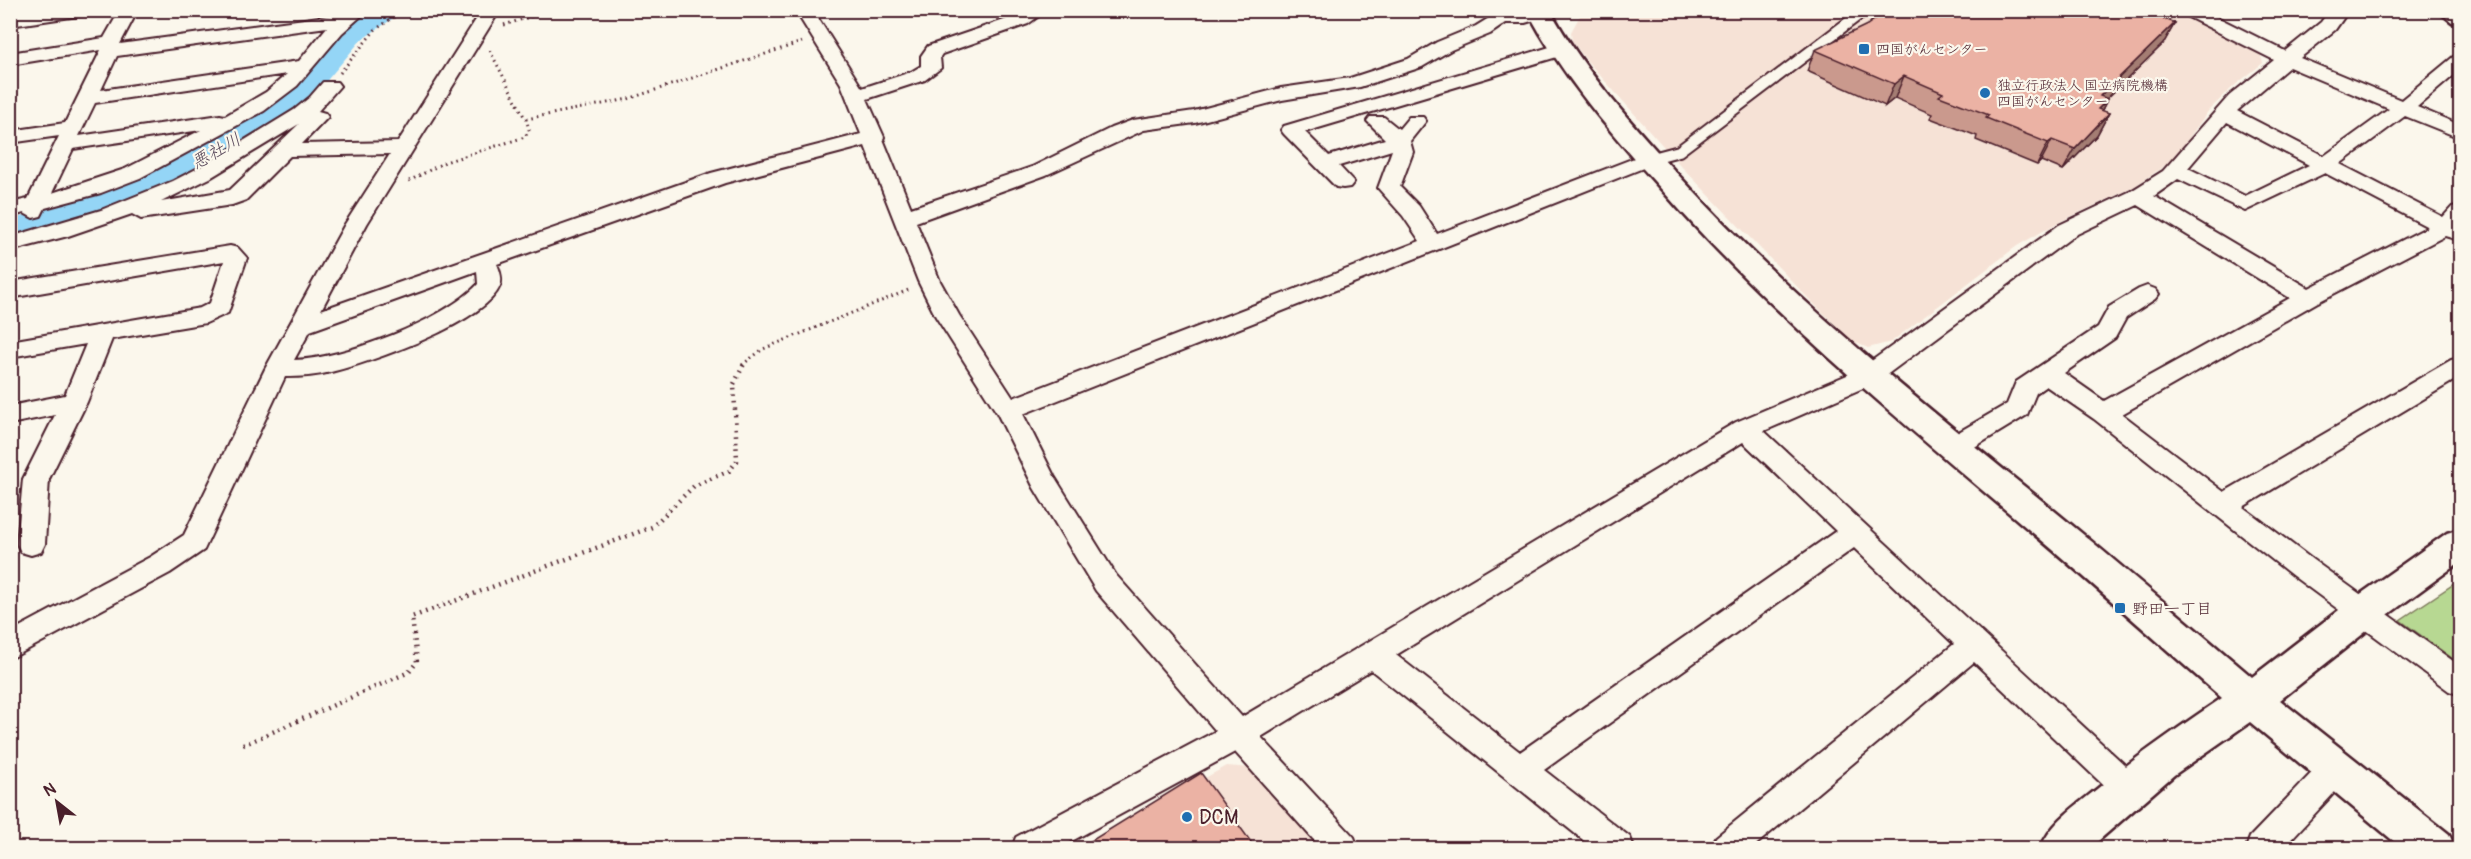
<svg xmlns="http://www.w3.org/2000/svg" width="2471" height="859" font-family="Pangolin,'Klee One',sans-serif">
  <rect width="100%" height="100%" fill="#fbf7ec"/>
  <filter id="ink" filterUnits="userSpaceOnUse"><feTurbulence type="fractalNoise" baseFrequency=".0167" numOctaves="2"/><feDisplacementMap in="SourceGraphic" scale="12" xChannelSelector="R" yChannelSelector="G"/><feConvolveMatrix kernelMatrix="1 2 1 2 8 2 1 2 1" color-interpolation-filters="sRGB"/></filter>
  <g filter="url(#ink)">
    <!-- built -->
    <path fill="#f6e2d6" d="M 1583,10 L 2173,11 L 2260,53 L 2263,63 L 2234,86 L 2209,110 L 2173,160 L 2132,188 L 2057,223 L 2017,246 L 1891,342 L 1868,348 L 1852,341 L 1808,298 L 1681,166 L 1588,62 L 1572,41 L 1571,32 Z
      M 1227,766 L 1251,768 L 1319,848 L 1076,848 Z"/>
    <!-- green -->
    <path fill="#b7d892" stroke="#807c5e" stroke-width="1.5" d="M 2460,580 L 2460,664 L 2400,620 Z"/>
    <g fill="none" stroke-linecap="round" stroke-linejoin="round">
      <!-- river -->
      <path fill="#94d5f6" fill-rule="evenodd" d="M 362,10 L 399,10 L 395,17 L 361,40 L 307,104 L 286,124 L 189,182 L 92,220 L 10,245 L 10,220 L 66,204 L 163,166 L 262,110 L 283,90 L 339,26 Z"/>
      <!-- lane casing -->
      <g stroke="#4a1f2b" stroke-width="14">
        <path id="lane" d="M 1875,27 L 1884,15 L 1876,10
          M 1649,159 L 1679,151 L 1865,10"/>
      </g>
      <!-- street casing -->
      <g stroke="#4a1f2b" stroke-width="4">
        <path id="street" d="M 44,10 L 94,10 L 85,15 L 10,26 L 10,15 Z
          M 120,10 L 138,10 L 120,44 L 341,14 L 346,10 L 368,10 L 342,33 L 297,86 L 264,111 L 140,178 L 101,193 L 45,208 L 41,216 L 33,218 L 24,213 L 10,217 L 10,203 L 28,199 L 59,136 L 10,143 L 10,131 L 65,123 L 101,50 L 10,65 L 10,53 L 104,38 ZM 327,27 L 299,61 L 101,90 L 117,56 ZM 287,74 L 266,92 L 225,116 L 220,115 L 79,136 L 95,103 ZM 201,130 L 125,169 L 52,193 L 73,149 Z
          M 482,10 L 500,10 L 367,224 L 321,310 L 711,173 L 861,134 L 841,84 L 795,10 L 813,10 L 862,88 L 911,72 L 921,66 L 921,56 L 928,46 L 1016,16 L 1025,10 L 1047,10 L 1028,24 L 942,54 L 940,57 L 941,68 L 925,80 L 867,99 L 884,137 L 883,139 L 911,208 L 1032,167 L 1111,128 L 1133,120 L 1194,111 L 1281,88 L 1350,78 L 1408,59 L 1437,42 L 1476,26 L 1489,18 L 1480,10 L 1511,13 L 1558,10 L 1555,14 L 1525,23 L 1506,23 L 1490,34 L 1451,50 L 1422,67 L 1360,87 L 1282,100 L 1195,123 L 1144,130 L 1046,175 L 916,222 L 940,281 L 959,315 L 1013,398 L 1420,241 L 1403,216 L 1378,188 L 1392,150 L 1339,166 L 1354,182 L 1350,187 L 1343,188 L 1336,187 L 1284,134 L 1281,130 L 1284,126 L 1560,44 L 1567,46 L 1569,50 L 1567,54 L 1305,132 L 1329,156 L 1385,139 L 1367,121 L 1370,117 L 1384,117 L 1399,129 L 1409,117 L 1423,117 L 1426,121 L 1410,141 L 1413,152 L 1400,187 L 1419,206 L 1437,234 L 1642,155 L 1649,153 L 1656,155 L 1659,159 L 1656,163 L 1023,414 L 1054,476 L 1116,575 L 1242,717 L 1736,422 L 1859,370 L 2059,225 L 2131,191 L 2163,171 L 2229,96 L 2274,60 L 2182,14 L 2179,10 L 2203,10 L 2285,51 L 2321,22 L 2330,10 L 2349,10 L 2335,30 L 2300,58 L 2401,100 L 2453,57 L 2460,55 L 2460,70 L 2417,107 L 2460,125 L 2460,138 L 2405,116 L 2340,164 L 2443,217 L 2452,207 L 2460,205 L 2460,238 L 2455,239 L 2445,236 L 2316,303 L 2122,414 L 2224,492 L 2451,360 L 2460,358 L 2460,377 L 2243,507 L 2313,560 L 2460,666 L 2460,695 L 2449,691 L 2293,576 L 2094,419 L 2046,386 L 2036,393 L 2027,415 L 1963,454 L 1954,457 L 1945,454 L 1941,447 L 1945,440 L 2007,404 L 2016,382 L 2098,327 L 2109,307 L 2139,289 L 2147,286 L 2155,289 L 2159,294 L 2155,299 L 2126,318 L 2115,338 L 2064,373 L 2104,401 L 2290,298 L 2138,205 L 2075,235 L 1877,382 L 1764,431 L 2140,779 L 2145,789 L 2140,799 L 2129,804 L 2118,799 L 1974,662 L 1752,848 L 1712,848 L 1716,837 L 1954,644 L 1854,548 L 1544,770 L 1630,837 L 1634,848 L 1593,848 L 1371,670 L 1261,737 L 1354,837 L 1358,848 L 1321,848 L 1235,752 L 1059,848 L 1012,848 L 1016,837 L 1216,731 L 1096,591 L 1034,488 L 997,413 L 936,317 L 918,281 L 865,146 L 725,183 L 497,264 C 500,271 503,279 500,286 C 485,323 369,363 331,372 C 316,376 301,377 285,377 L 204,550 L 170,573 L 10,659 L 10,632 L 150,557 L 184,535 L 265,369 L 345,224 L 390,154 L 290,156 L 246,200 L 232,205 L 141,219 L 132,214 L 68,236 L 10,251 L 10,237 L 101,210 L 173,181 L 204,165 L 294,110 L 310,97 L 323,82 L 337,82 L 340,86 L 318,111 L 325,113 L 328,117 L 302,144 L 398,142 ZM 2289,67 L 2389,109 L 2324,156 L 2237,111 ZM 2227,122 L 2309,165 L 2245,196 L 2188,168 ZM 299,124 L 230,190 L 161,202 L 210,178 ZM 2325,173 L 2428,227 L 2309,288 L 2154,196 L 2178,179 L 2245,211 ZM 477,271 L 478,284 C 445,320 343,359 294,360 L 310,331 ZM 1743,442 L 1836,531 L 1520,752 L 1396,655 Z
          M 230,246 L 238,248 L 247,258 L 228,313 L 206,323 L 112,339 L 87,402 L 49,479 L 45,544 L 41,552 L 31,555 L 21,552 L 17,544 L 23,479 L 55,415 L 10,424 L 10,406 L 65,395 L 86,344 L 10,357 L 10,341 L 200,308 L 210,303 L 224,261 L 10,298 L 10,282 Z
          M 2336,755 L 2347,759 L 2352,769 L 2347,779 L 2283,848 L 2246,848 L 2250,837 L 2325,759 Z"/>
      </g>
      <!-- secondary casing -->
      <g stroke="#4a1f2b" stroke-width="5">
        <path id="secondary" d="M 1527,10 L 1550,10 C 1585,73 1634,126 1682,179 C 1789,296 1912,395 2035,495 C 2108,554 2180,616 2252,677 L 2352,600 L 2447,533 L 2460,529 L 2460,562 L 2378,622 L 2280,700 L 2449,834 L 2455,848 L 2402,848 L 2250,722 L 2174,775 L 2090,848 L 2041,848 C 2050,823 2077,805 2097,789 C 2137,756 2179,727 2222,698 C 2155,640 2089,580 2021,523 C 1896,417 1771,314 1663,191 C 1612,134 1563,78 1527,10 Z
          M 2437,10 L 2460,10 L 2460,24 L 2452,22 Z"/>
      </g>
      <!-- path-far1 -->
      <path stroke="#4a1f2b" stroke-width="3" stroke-dasharray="1.5 4" stroke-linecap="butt" d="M 504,25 L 552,10
        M 340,73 L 375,30 L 404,10
        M 526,119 L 628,99 L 802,42
        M 409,181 L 445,162 L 525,137 L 529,130 L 527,122 L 489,49
        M 742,365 L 763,349 L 911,289"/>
      <!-- path -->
      <path stroke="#4a1f2b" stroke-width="4.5" stroke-dasharray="1.5 5" stroke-linecap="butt" d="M 243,745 L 409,672 L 417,662 L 412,617 L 652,527 L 694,486 L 729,471 L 737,461 L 734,384 L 744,364"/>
      <!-- lane -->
      <use href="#lane" stroke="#fbf7ec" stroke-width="10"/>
      <!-- street -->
      <use href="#street" fill="#fbf7ec" fill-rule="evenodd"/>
      <!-- secondary -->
      <use href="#secondary" fill="#fbf7ec" fill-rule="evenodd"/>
    </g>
    <!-- wall -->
    <path fill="#ca998d" stroke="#4a1f2b" stroke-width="1.5" d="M 2175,23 L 2163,44 L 2107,98 L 2102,111 L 2109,113 L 2097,135 L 2063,170 L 2041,161 L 2037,165 L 1976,140 L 1977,136 L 1930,118 L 1932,114 L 1895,98 L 1885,106 L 1807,71 L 1815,50 Z"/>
    <!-- shaded-wall -->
    <path fill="#a47d73" stroke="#4a1f2b" stroke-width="1.5" d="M 2175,23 L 2163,44 L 2088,117 L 2100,96 Z
      M 1904,76 L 1895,98 L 1885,106 L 1894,84 Z
      M 2108,99 L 2096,120 L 2098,109 Z
      M 2109,113 L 2097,135 L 2063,170 L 2075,149 Z
      M 2052,140 L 2041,161 L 2037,165 L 2048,143 Z"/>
    <!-- building -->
    <path fill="#ebb2a4" stroke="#4a1f2b" stroke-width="1.5" d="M 1888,10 L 2141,10 L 2175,23 L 2100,96 L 2108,99 L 2098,109 L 2109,113 L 2075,149 L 2052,140 L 2048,143 L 1986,118 L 1989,115 L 1939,96 L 1943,93 L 1904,76 L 1894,84 L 1815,50 L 1867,25 Z
      M 1201,773 L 1256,849 L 1078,849 Z"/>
  </g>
  <!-- markers -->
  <g fill="#1f6fb2" stroke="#fbf7ec" stroke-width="2">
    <rect x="1858" y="43" width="12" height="12" rx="3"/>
    <circle cx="1985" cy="93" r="6"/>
    <rect x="2114" y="602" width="12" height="12" rx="3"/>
    <circle cx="1187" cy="817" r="6"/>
  </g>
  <g text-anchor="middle" stroke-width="4.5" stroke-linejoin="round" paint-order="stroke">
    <!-- far-poi labels -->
    <g font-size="14" fill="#4a1f2b" stroke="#fbf7ec" text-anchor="start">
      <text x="1876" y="54">四国がんセンター</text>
      <text x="1997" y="90">独立行政法人 国立病院機構<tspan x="1997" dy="16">四国がんセンター</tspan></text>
    </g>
    <!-- poi labels -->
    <g font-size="16" fill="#4a1f2b" stroke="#fbf7ec" text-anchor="start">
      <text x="2132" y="614">野田一丁目</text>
    </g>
    <!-- water labels -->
    <g font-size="18" font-style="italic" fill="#5c4c5e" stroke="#fbf7ec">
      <text transform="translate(216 151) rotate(-30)" y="6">悪社川</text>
    </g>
    <!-- near-poi labels -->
    <g font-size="20" fill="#4a1f2b" stroke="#fbf7ec" text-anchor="start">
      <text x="1199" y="824">DCM</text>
    </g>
  </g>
  <!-- margin -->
  <rect width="2471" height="859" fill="none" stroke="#fbf7ec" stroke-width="36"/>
  <rect x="18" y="18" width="2435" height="823" fill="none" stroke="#4a1f2b" stroke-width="2" filter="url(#ink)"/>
  <!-- north arrow -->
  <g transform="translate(57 802) rotate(329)" stroke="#fbf7ec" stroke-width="4.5" paint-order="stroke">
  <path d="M0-4.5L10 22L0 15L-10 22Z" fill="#4a1f2b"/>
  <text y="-9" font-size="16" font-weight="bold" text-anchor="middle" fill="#4a1f2b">N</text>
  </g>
</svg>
